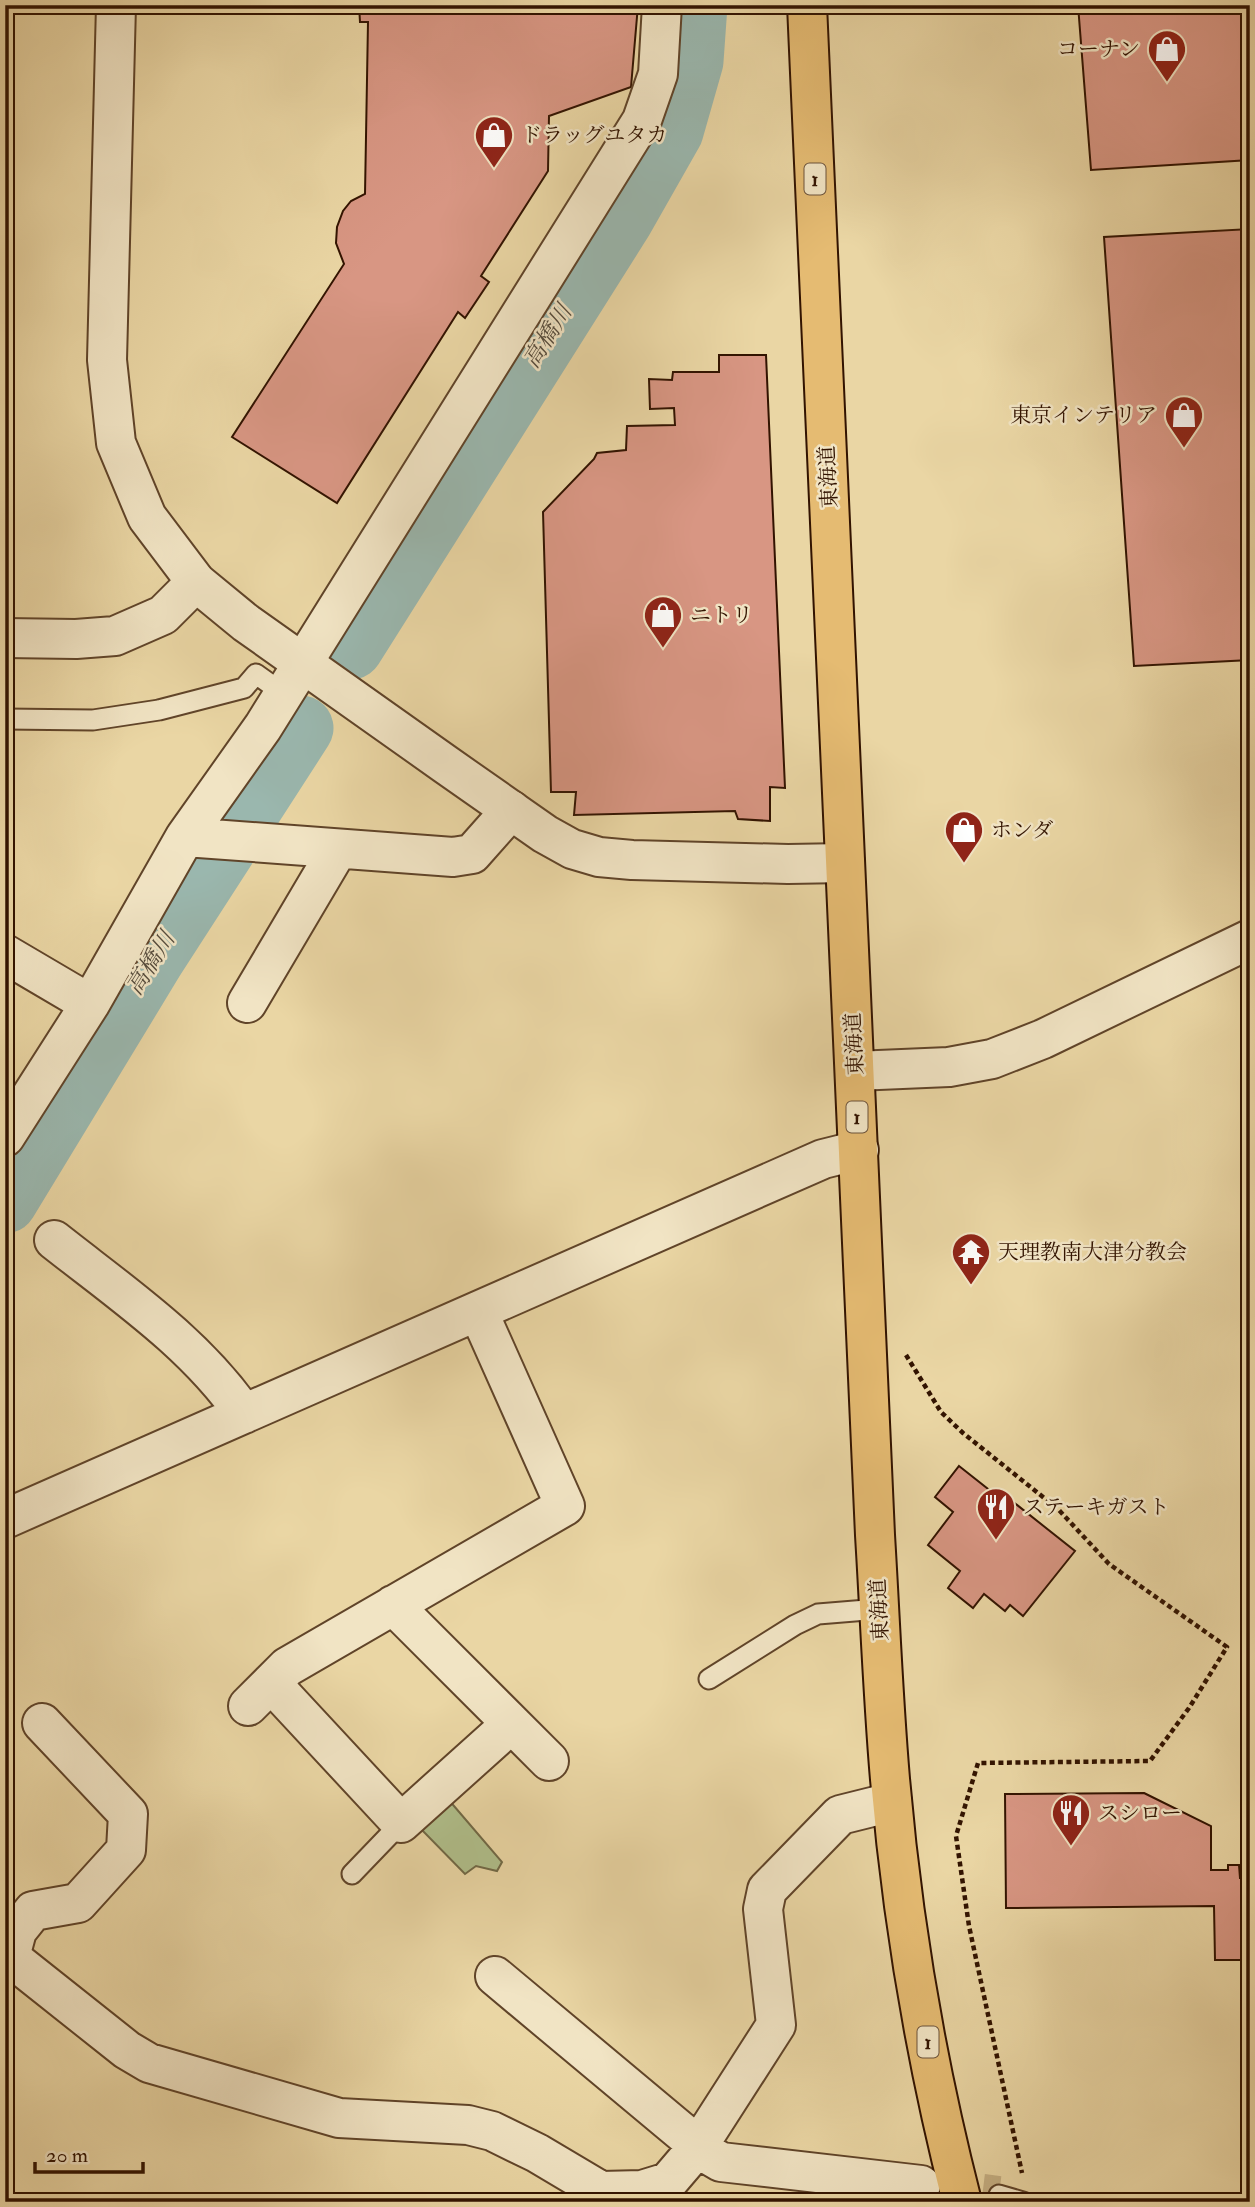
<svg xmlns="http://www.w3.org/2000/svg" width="1255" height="2207" font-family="'IM FELL Double Pica','Noto Serif JP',serif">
  <rect width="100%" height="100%" fill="#ead6a4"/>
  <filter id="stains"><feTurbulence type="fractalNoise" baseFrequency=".00286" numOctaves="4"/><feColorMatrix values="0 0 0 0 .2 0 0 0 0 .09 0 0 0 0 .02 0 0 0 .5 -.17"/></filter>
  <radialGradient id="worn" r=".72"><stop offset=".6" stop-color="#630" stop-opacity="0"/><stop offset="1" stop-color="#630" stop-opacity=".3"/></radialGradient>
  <!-- green -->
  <path fill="#b0bf8b" stroke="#716946" stroke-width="2" d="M 448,1799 L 502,1862 L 497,1871 L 476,1866 L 465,1874 L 419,1827 Z"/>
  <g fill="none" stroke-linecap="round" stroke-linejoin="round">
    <!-- river -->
    <path stroke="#9ab7ae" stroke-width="65" d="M 351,647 L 621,219 L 671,131 L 691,61 L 695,5
      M 5,1201 L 152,959 L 301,728"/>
  </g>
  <!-- building -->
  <path fill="#d89683" stroke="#321300" stroke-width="2" d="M 359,5 L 638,5 L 631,87 L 549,116 L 548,171 L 481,276 L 489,282 L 465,318 L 458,312 L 337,503 L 232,437 L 344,264 L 336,243 L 337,227 L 343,211 L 351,201 L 365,194 L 368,22 L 360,22 Z
    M 1078,5 L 1250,5 L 1250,160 L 1091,170 Z
    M 1250,229 L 1250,660 L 1134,666 L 1104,237 Z
    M 719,355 L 766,355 L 785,788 L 770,787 L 770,821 L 738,819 L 735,811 L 574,815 L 576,792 L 551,792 L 543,512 L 594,459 L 597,453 L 626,450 L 627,426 L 675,425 L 674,408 L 650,409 L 649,379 L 672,380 L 673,372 L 719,372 Z
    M 959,1466 L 997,1496 L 1002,1493 L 1075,1551 L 1023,1616 L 1010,1605 L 1005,1611 L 984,1594 L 973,1608 L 948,1588 L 960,1571 L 928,1545 L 953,1512 L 935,1497 Z
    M 1144,1793 L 1211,1826 L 1211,1870 L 1228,1870 L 1228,1865 L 1239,1865 L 1240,1878 L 1242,1878 L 1242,1870 L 1250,1870 L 1250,1960 L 1215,1960 L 1214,1906 L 1006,1908 L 1005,1794 Z"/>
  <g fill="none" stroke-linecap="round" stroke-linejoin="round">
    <!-- minor-tunnel -->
    <path stroke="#c5af83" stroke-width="38" stroke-dasharray="38 19" stroke-linecap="butt" d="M 926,2186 L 999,2195"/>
    <!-- service casing -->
    <g stroke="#604429" stroke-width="23">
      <path id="service" d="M 5,719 L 93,720 L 159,710 L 244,688 L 256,674 L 284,694
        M 709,1679 L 795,1625 L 818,1614 L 879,1609
        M 352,1874 L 401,1823
        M 999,2195 L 1023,2202"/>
    </g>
    <!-- minor casing -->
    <g stroke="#604429" stroke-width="42">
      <path id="minor" d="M 5,638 L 76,639 L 115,636 L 163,615 L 196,582
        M 185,837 L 263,727 L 642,120 L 658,74 L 662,5
        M 5,954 L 90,1004
        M 247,1003 L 338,849
        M 5,1137 L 90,1004 L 185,837 L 453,857 L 472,854 L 511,810
        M 54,1240 C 121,1293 195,1343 244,1414
        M 5,1519 L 823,1159 L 859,1150
        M 393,1605 L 549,1761
        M 271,1683 L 401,1823 L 511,1724
        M 248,1706 L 287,1667 L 565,1506 L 478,1311
        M 5,1955 L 10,1957 L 127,2050 L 149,2063 L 339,2118 L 468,2125 L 492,2131 L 537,2153 L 601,2191 L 642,2190 L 668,2182 L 697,2148 L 776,2025 L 763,1909 L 767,1890 L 840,1815 L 892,1802
        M 10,1957 L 17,1931 L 33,1911 L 78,1903 L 126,1850 L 128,1814 L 42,1723
        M 495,1976 L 689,2138 L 697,2148 L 721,2162 L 921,2185"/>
    </g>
    <!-- tertiary casing -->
    <g stroke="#604429" stroke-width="42">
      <path id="tertiary" d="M 116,5 L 107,360 L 116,443 L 147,517 L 196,582 L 246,623 L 445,764 L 545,834 L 572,849 L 599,857 L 632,860 L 788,864 L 845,863
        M 855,1071 L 949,1067 L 992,1059 L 1043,1039 L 1250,939"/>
    </g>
    <!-- trunk casing -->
    <g stroke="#321300" stroke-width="42">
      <path id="trunk" d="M 807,5 L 875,1535 C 880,1616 883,1698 890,1779 C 902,1918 927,2066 962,2202"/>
    </g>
    <!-- path -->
    <path stroke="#321300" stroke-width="4.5" stroke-dasharray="5 3.5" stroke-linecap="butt" d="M 906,1355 L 941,1412 L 963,1433 L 1058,1509 L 1109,1564 L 1227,1647 L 1189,1708 L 1150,1761 L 978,1763 L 956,1836 L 969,1926 L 1022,2173"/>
    <!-- service -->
    <use href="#service" stroke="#f1e4c4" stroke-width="19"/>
    <!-- minor -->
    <use href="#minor" stroke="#f1e4c4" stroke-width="38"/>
    <!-- tertiary -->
    <use href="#tertiary" stroke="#f1e4c4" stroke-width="38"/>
    <!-- trunk -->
    <use href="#trunk" stroke="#e5bb72" stroke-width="38"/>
  </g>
  <!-- icons -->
  <defs>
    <g id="shop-pin" transform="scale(2.0125)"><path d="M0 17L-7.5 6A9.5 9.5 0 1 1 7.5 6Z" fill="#8f2418" stroke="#f1e4c4"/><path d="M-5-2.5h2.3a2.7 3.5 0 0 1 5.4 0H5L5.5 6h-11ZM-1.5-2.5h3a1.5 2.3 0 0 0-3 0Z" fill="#fff"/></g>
    <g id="temple-pin" transform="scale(2.0125)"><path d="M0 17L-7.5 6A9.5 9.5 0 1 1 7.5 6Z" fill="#8f2418" stroke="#f1e4c4"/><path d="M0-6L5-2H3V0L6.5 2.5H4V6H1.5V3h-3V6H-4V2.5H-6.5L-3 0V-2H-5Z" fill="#fff"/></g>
    <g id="restaurant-pin" transform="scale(2.0125)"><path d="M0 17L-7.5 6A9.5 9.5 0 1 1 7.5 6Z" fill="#8f2418" stroke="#f1e4c4"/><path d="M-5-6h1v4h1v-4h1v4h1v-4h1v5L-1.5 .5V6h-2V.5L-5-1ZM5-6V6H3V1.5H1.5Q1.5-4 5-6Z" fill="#fff"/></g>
  </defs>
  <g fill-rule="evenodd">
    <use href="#shop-pin" x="1167" y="49"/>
    <use href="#shop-pin" x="494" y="135"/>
    <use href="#shop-pin" x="1184" y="415"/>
    <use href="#shop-pin" x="663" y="615"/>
    <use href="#shop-pin" x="964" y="830"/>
    <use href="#temple-pin" x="971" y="1252"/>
    <use href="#restaurant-pin" x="996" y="1507"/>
    <use href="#restaurant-pin" x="1071" y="1813"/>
  </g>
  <g text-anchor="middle" stroke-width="5" stroke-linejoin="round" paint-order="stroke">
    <!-- shield labels -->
    <g fill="#f1e4c4" stroke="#6b523b" stroke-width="2">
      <rect x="804.5" y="163.5" width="21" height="31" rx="5"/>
      <rect x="846.5" y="1101.5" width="21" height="31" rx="5"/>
      <rect x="917.5" y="2026.5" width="21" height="31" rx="5"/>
    </g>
    <g font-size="19" font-weight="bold" fill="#321300">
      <text x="815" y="186">1</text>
      <text x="857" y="1124">1</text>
      <text x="928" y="2049">1</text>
    </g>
    <!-- poi labels -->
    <g font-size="21" fill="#321300" stroke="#f1e4c4" text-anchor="start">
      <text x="1140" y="56" text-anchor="end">コーナン</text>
      <text x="521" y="142">ドラッグユタカ</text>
      <text x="1157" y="422" text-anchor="end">東京インテリア</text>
      <text x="690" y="622">ニトリ</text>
      <text x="991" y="837">ホンダ</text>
      <text x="998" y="1259">天理教南大津分教会</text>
      <text x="1023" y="1514">ステーキガスト</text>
      <text x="1098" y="1820">スシロー</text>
    </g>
    <!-- street labels -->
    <g font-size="21" fill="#321300" stroke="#f1e4c4">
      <text transform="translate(828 477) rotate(-93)" y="7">東海道</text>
      <text transform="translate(854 1044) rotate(-93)" y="7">東海道</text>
      <text transform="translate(879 1610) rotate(-93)" y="7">東海道</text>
    </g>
    <!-- water labels -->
    <g font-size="23" font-style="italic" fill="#564c3d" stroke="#f1e4c4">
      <text transform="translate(547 336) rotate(-58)" y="8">高橋川</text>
      <text transform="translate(150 963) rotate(-58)" y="8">高橋川</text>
    </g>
  </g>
  <!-- margin -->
  <rect width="1255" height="2207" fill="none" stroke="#ead6a4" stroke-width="28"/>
  <rect x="7" y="7" width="1241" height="2193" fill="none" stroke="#321300" stroke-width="3.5"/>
  <rect x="14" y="14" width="1227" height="2179" fill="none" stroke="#321300" stroke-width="2"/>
  <!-- scale -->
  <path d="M35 2162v10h108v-10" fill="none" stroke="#321300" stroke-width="3.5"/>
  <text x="46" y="2162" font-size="21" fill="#321300" stroke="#f1e4c4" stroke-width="5" paint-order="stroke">20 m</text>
  <rect width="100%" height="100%" filter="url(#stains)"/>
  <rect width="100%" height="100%" fill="url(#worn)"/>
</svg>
